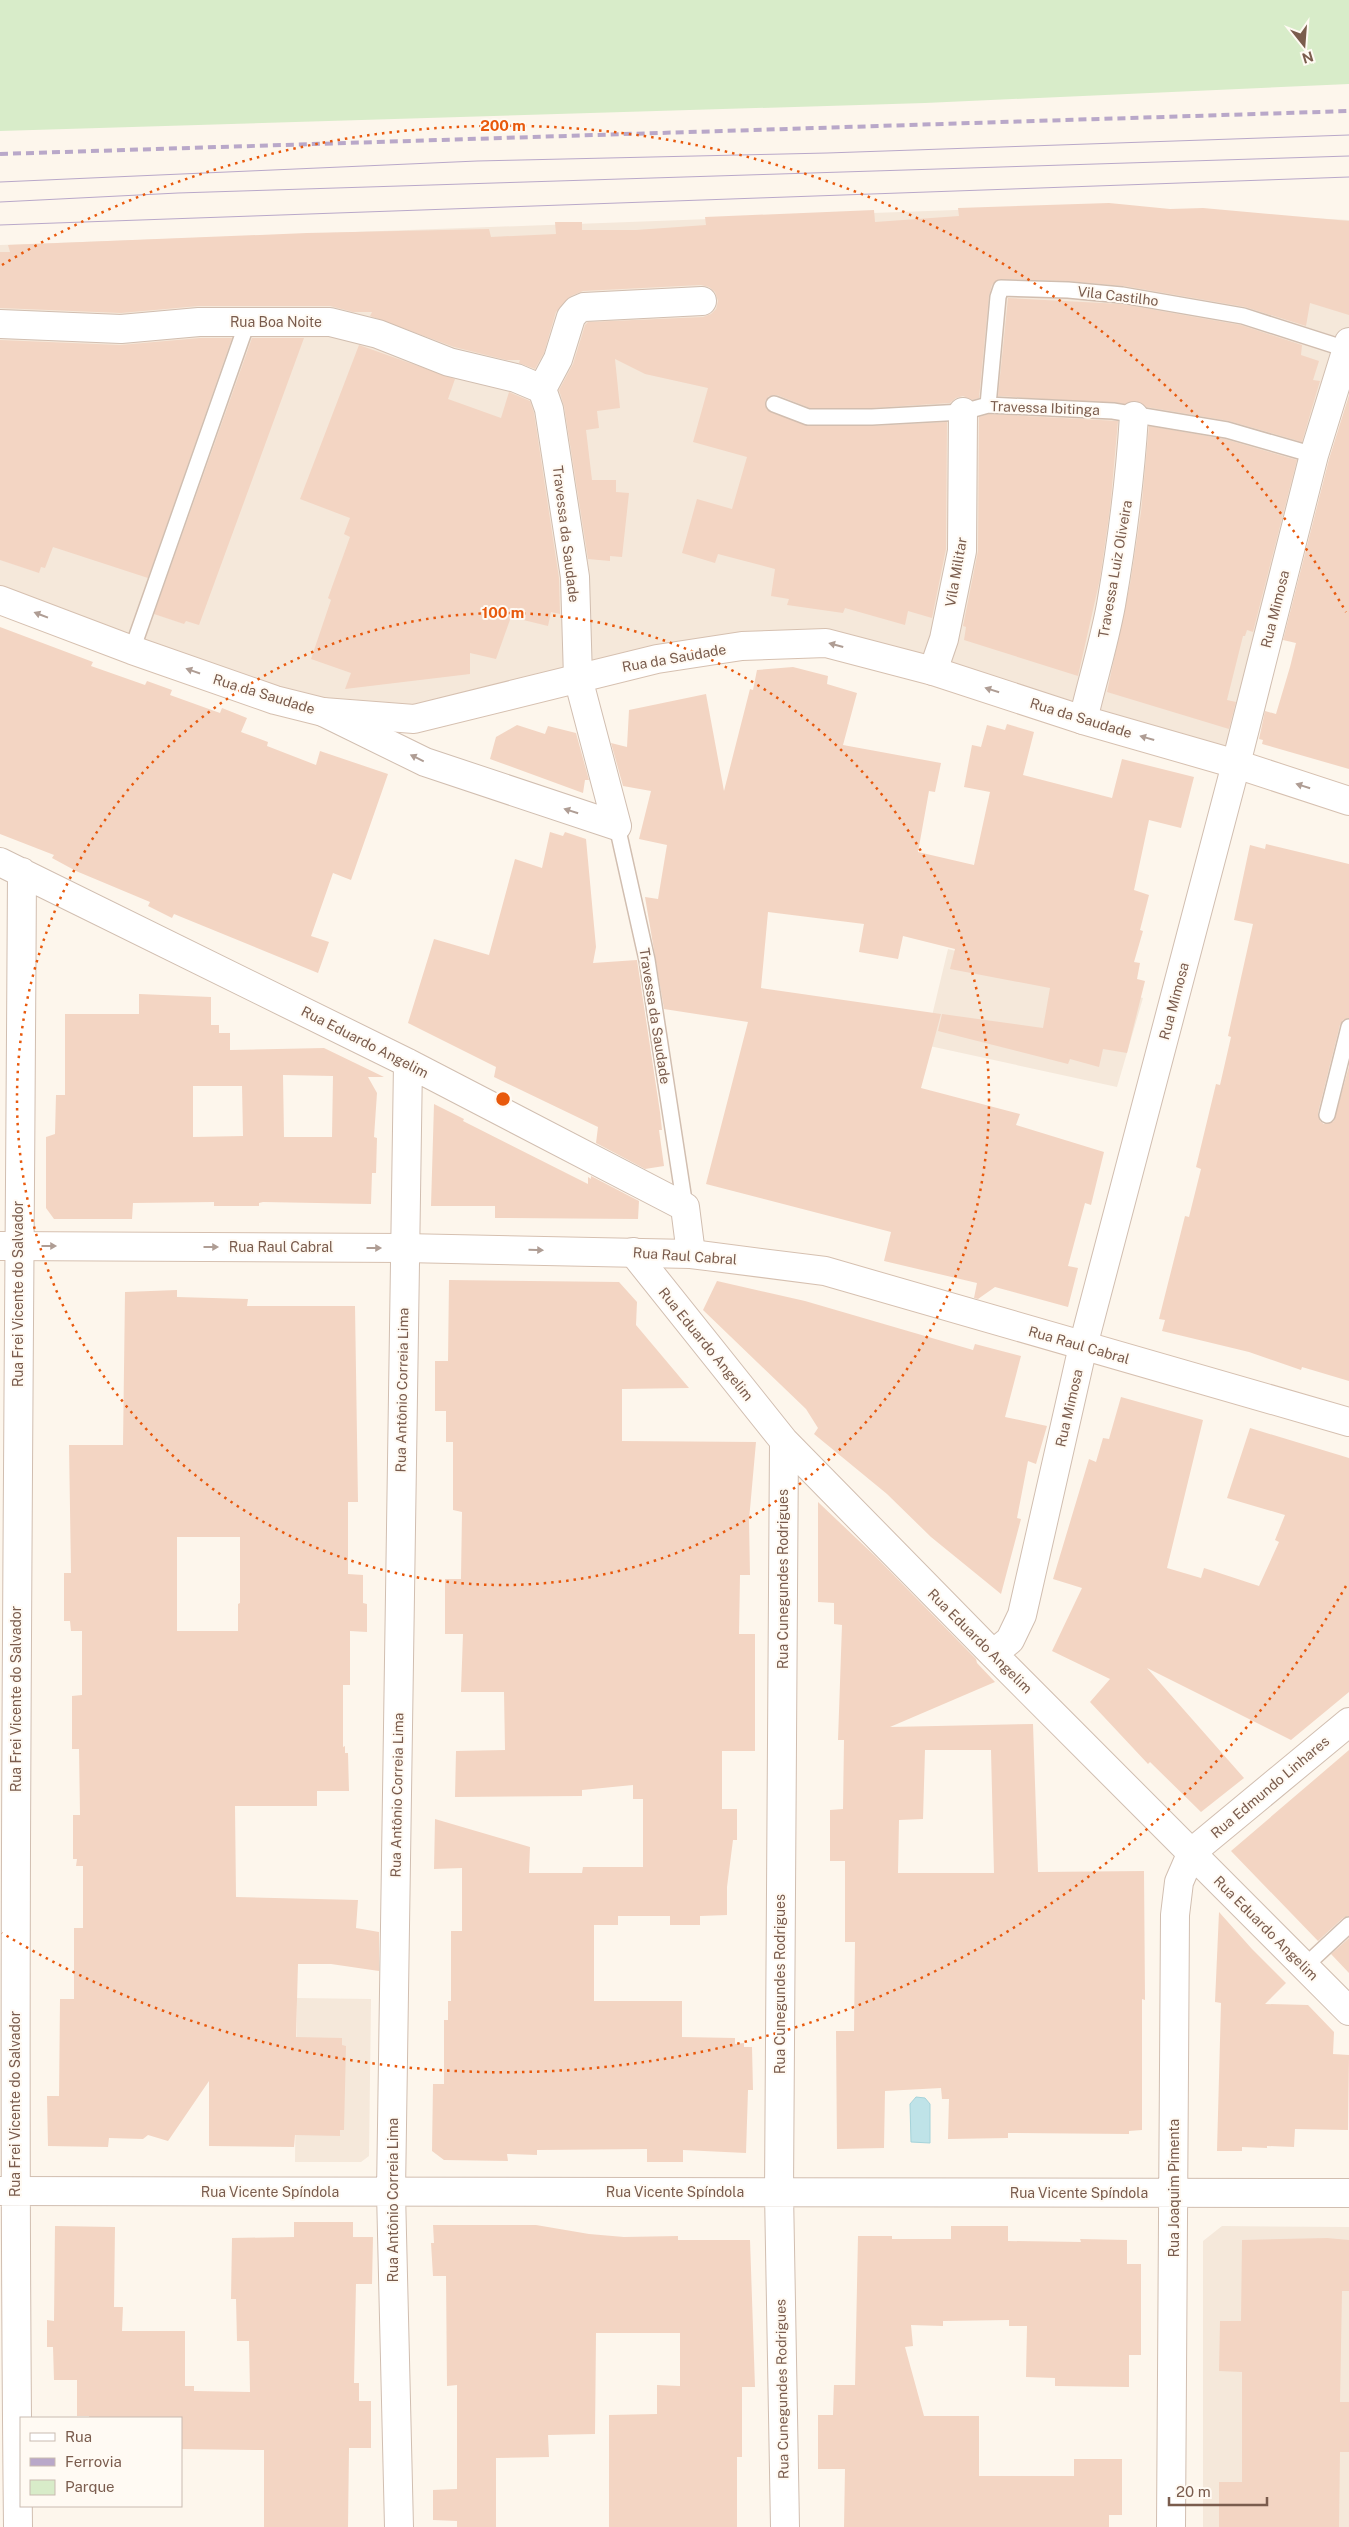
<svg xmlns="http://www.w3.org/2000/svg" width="1349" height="2527" font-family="'Public Sans',sans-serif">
  <rect width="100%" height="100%" fill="#fdf6ec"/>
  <!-- residential -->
  <path fill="#f5e8da" d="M 1066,206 L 1349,220 L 1349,340 L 1234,765 L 794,636 L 374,728 L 0,587 L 0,245 Z
    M 948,949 L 1143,998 L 1117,1087 L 925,1045 Z
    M 297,1998 L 371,1999 L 369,2156 L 361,2162 L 295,2162 Z
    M 1222,2226 L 1349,2227 L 1349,2527 L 1203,2527 L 1203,2241 Z"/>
  <!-- green -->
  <path fill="#d8ecc9" d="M 0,0 L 1349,0 L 1349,84 L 925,103 L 0,131 Z"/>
  <!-- water -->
  <path fill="#bfe3e8" stroke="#a5d3da" d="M 916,2097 L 925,2098 L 930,2104 L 930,2143 L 911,2142 L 910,2104 Z"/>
  <!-- building -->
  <path fill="#f3d5c3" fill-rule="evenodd" d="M 1109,203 L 1170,209 L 1203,208 L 1349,221 L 1349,315 L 1310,303 L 1306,326 L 1245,307 L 1124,286 L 1068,281 L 1001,279 L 992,285 L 989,296 L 979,398 L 972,400 L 963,396 L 956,398 L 950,403 L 872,408 L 810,408 L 777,395 L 769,396 L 765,401 L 767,410 L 808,426 L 873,426 L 947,422 L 946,549 L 932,618 L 908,611 L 905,625 L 845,608 L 843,613 L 787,605 L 789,599 L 771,596 L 775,569 L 718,554 L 715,563 L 682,553 L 697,499 L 732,509 L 747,457 L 693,442 L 708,388 L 645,374 L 615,359 L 620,408 L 597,411 L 599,428 L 586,430 L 592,480 L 616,480 L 616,492 L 629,493 L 622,557 L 610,556 L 610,561 L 588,559 L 564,406 L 559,390 L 573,364 L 585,325 L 588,322 L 703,317 L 711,314 L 716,309 L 718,301 L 715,292 L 709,287 L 701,285 L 583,291 L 571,296 L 556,312 L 544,353 L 535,369 L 519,363 L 520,360 L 506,360 L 454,347 L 370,316 L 372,312 L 353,312 L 330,306 L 199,306 L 121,313 L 0,308 L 0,252 L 10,252 L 8,245 L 307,233 L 489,229 L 491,237 L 556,234 L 555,222 L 582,222 L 582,230 L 636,230 L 706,225 L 705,217 L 874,210 L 875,222 L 959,216 L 958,208 Z
    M 1008,298 L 1121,304 L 1241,325 L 1302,345 L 1301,355 L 1319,361 L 1313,380 L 1320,381 L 1302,442 L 1229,421 L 1146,407 L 1136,401 L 1125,404 L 998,396 Z
    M 200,338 L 232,338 L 148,578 L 53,547 L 45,568 L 41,567 L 39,573 L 0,560 L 0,340 L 120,345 Z
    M 252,338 L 304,338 L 199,625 L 186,621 L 184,624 L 154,614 Z
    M 359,345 L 455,379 L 448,399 L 501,418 L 509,392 L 530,401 L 534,413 L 559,578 L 560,614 L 551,612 L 548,626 L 511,617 L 496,659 L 470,653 L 470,674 L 345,689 L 351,673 L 311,659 L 331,600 L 328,598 L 350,537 L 344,534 L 350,518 L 300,499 Z
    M 1349,395 L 1349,769 L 1262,744 L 1263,740 L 1259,739 L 1265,711 L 1276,714 L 1290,667 L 1296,643 L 1283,640 L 1329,459 Z
    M 989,414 L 1118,421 L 1110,509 L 1100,579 L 1078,676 L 964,640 L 966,627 L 963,626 L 978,551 L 979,417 Z
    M 1149,426 L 1225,439 L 1297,460 L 1253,632 L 1247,630 L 1245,636 L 1243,636 L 1227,700 L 1236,702 L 1229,729 L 1107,692 L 1130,584 L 1141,512 Z
    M 0,627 L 93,662 L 91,666 L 145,685 L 147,681 L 172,690 L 170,695 L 220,713 L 222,708 L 247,718 L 241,732 L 268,742 L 267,746 L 316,765 L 320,751 L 388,774 L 351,880 L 333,873 L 311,936 L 329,942 L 318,973 L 174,914 L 172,918 L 148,906 L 150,902 L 76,871 L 52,858 L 54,855 L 0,834 Z
    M 793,667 L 828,676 L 827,684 L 857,693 L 843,745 L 941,763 L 935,792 L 929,791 L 918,852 L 974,865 L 990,792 L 964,787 L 972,745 L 981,747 L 987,725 L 1005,730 L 1007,724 L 1034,732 L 1023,775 L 1112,798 L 1122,759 L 1194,777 L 1181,828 L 1149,820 L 1134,890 L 1149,895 L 1140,930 L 1143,931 L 1134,962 L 1140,963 L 1137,979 L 1145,981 L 1127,1053 L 1103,1049 L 1099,1067 L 1070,1059 L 1068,1064 L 938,1031 L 942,1014 L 1043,1028 L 1050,988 L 950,969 L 955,949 L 903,936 L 898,959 L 859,952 L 864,924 L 768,912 L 761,988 L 941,1014 L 921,1088 L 1020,1114 L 1016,1125 L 1104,1152 L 1091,1205 L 1085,1203 L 1068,1266 L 1078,1268 L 1068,1307 L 995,1287 L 978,1299 L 974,1298 L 977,1283 L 884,1261 L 891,1232 L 706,1184 L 748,1022 L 664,1009 L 645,897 L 658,899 L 667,845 L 639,839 L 651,791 L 623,786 L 611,743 L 627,747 L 629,710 L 706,694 L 724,791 L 750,689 L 753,690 L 757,670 Z
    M 517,725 L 545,734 L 548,726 L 576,733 L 589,780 L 585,780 L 583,793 L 490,759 L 496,737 Z
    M 550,832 L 563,836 L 565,832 L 586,839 L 596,947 L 593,963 L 637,960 L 660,1112 L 662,1130 L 659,1130 L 664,1166 L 645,1169 L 596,1143 L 598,1127 L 494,1077 L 496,1067 L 408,1023 L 434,939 L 489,955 L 515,859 L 542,868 Z
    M 1266,844 L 1349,864 L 1349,1018 L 1343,1020 L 1340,1025 L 1318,1113 L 1320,1121 L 1324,1124 L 1334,1121 L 1349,1066 L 1349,1381 L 1302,1367 L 1301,1370 L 1249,1352 L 1162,1331 L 1165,1320 L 1159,1319 L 1185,1216 L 1189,1217 L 1201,1169 L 1196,1167 L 1216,1084 L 1220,1085 L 1231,1037 L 1228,1036 L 1253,924 L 1234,920 L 1250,845 L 1265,849 Z
    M 139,994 L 211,997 L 211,1025 L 219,1025 L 219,1033 L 230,1033 L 230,1050 L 324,1048 L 384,1077 L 368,1077 L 377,1093 L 374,1137 L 377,1138 L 376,1173 L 372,1173 L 371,1204 L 263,1202 L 259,1203 L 259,1206 L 214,1206 L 214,1202 L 133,1203 L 132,1219 L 54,1219 L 46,1208 L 46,1137 L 55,1134 L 56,1095 L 65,1095 L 65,1014 L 139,1014 ZM 283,1075 L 333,1076 L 332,1137 L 284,1137 ZM 193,1086 L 242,1086 L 243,1136 L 193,1137 Z
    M 434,1104 L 464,1119 L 463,1121 L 588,1184 L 588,1177 L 591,1179 L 591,1176 L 639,1201 L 638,1219 L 495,1218 L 495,1206 L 431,1206 Z
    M 449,1280 L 619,1282 L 637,1302 L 636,1325 L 689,1388 L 622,1389 L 622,1441 L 756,1442 L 749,1520 L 750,1575 L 740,1575 L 739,1634 L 755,1634 L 755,1751 L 722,1751 L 722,1809 L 737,1809 L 737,1840 L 733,1840 L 727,1887 L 727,1915 L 700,1916 L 700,1925 L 670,1925 L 670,1916 L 618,1916 L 618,1925 L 594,1925 L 594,2001 L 682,2001 L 682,2037 L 735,2038 L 735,2044 L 744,2043 L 744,2047 L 752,2047 L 753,2090 L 748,2090 L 746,2153 L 683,2150 L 683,2162 L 647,2162 L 647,2149 L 537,2150 L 537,2155 L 507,2154 L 508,2161 L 444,2160 L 432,2151 L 433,2084 L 444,2084 L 444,2020 L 448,2020 L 448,2001 L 451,2001 L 451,1931 L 462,1931 L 462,1868 L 434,1869 L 435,1819 L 530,1847 L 529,1873 L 582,1873 L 583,1867 L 643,1867 L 643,1799 L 633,1799 L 633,1785 L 582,1790 L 582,1796 L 455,1797 L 456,1751 L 505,1750 L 504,1692 L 461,1692 L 463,1634 L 445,1634 L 445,1579 L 461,1579 L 462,1512 L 453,1510 L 453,1442 L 446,1442 L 446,1411 L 435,1411 L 435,1361 L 448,1361 Z
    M 717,1281 L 805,1301 L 973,1350 L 975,1344 L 1021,1356 L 1005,1417 L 1047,1426 L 1036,1464 L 1028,1461 L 1017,1518 L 1021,1519 L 1001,1594 L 931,1537 L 887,1494 L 814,1434 L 818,1428 L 806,1409 L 703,1310 Z
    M 177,1290 L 177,1297 L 248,1299 L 247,1306 L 355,1306 L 358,1502 L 348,1502 L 348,1574 L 363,1575 L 363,1603 L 367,1604 L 367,1632 L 350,1631 L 350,1685 L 343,1685 L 343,1747 L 345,1746 L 345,1753 L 348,1753 L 349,1791 L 317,1791 L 317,1806 L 235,1806 L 236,1897 L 358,1900 L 356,1928 L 379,1932 L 379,1971 L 331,1964 L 298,1964 L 296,2037 L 342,2038 L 342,2045 L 346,2046 L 344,2130 L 340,2130 L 340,2136 L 295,2135 L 294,2147 L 209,2146 L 209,2081 L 168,2141 L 148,2135 L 143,2139 L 109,2138 L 108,2147 L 48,2146 L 47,2096 L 59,2096 L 60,1999 L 74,1999 L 74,1928 L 83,1928 L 83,1866 L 76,1866 L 77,1859 L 73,1859 L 73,1815 L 80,1815 L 79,1749 L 72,1749 L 72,1696 L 82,1695 L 82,1631 L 71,1631 L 70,1621 L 64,1621 L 64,1573 L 71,1573 L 69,1445 L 123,1445 L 125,1292 ZM 177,1537 L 240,1537 L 240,1603 L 238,1604 L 238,1631 L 177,1631 Z
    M 1121,1397 L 1203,1420 L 1167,1568 L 1201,1578 L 1204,1568 L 1259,1586 L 1279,1542 L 1275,1540 L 1285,1515 L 1227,1498 L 1250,1428 L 1349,1458 L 1349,1692 L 1291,1740 L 1147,1668 L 1244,1778 L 1201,1812 L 1150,1762 L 1148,1764 L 1090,1702 L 1110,1679 L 1052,1651 L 1082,1588 L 1053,1579 L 1089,1459 L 1096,1462 L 1103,1438 L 1109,1439 Z
    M 818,1502 L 875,1556 L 976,1659 L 977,1663 L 995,1682 L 890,1727 L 1033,1724 L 1038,1872 L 1144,1871 L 1145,2000 L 1142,1999 L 1142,2130 L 1129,2131 L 1129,2134 L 1008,2133 L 1008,2138 L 948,2139 L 949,2099 L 942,2099 L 941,2088 L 885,2091 L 884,2148 L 837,2149 L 836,2031 L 854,2031 L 855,1942 L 845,1942 L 845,1861 L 830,1861 L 830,1810 L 843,1809 L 844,1740 L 838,1740 L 842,1625 L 834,1624 L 834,1603 L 818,1602 ZM 925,1750 L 991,1750 L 994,1873 L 898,1873 L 899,1820 L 923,1819 Z
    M 1349,1750 L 1349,1916 L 1343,1918 L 1318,1941 L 1231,1851 Z
    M 1219,1912 L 1252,1949 L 1286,1983 L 1265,2004 L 1308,2005 L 1334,2032 L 1333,2054 L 1349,2055 L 1348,2130 L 1295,2129 L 1294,2147 L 1267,2146 L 1267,2148 L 1242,2147 L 1242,2151 L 1217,2151 L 1221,2003 L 1215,2002 Z
    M 1349,1938 L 1349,1973 L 1331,1954 Z
    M 294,2222 L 353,2222 L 353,2237 L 373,2237 L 372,2284 L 356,2284 L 354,2383 L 359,2383 L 359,2401 L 371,2401 L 371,2448 L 349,2448 L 348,2527 L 264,2527 L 264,2450 L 181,2449 L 181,2418 L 89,2418 L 89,2416 L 77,2416 L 77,2380 L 54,2380 L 53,2347 L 47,2347 L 47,2320 L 54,2321 L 55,2226 L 115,2227 L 114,2307 L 123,2307 L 122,2331 L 185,2331 L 185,2386 L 194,2386 L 194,2391 L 250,2392 L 249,2341 L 237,2341 L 236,2299 L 231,2299 L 232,2238 L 294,2237 Z
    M 433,2225 L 536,2225 L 589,2234 L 624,2237 L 678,2236 L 678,2240 L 750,2240 L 755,2387 L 742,2387 L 742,2457 L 737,2457 L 737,2527 L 609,2527 L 609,2415 L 657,2414 L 657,2385 L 680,2386 L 680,2333 L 596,2333 L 595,2434 L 548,2435 L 549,2457 L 496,2458 L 496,2527 L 457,2527 L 457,2521 L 433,2520 L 433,2490 L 457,2489 L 457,2385 L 447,2386 L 446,2276 L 433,2276 L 431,2243 L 434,2243 Z
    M 951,2226 L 1008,2226 L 1008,2241 L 1081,2242 L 1080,2239 L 1127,2240 L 1127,2264 L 1141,2264 L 1141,2355 L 1129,2355 L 1129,2387 L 1055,2386 L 1055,2378 L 1026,2377 L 1027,2326 L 1009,2326 L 1009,2320 L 943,2321 L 943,2326 L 911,2325 L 913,2346 L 905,2347 L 924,2416 L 979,2416 L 979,2476 L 1074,2476 L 1074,2459 L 1122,2459 L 1122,2515 L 1109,2515 L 1109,2527 L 844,2527 L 845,2469 L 818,2469 L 818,2415 L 833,2415 L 834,2385 L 855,2385 L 858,2236 L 892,2236 L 892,2239 L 951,2239 Z
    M 1327,2238 L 1349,2240 L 1349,2291 L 1342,2291 L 1340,2402 L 1349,2402 L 1349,2452 L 1340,2452 L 1339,2527 L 1219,2527 L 1219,2482 L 1242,2482 L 1242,2372 L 1219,2371 L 1220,2321 L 1241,2321 L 1242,2240 Z"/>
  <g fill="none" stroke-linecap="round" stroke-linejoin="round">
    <!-- lane casing -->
    <g stroke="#d1beb0" stroke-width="18">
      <path id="lane" d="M 774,404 L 808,417 L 872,417 L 963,412 L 988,405 L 1113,411 L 1227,430 L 1314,455
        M 988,405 L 998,297 L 1001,288 L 1068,290 L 1122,295 L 1243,316 L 1346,349
        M 132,650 L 247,323
        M 617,826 L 647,960 L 685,1207
        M 1327,1115 L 1349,1027
        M 1305,1966 L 1349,1925"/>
    </g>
    <!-- street casing -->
    <g stroke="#d1beb0" stroke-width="30">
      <path id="street" d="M 0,324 L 121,329 L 199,322 L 330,322 L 378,334 L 449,362 L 516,378 L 542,389
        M 542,389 L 549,409 L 575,577 L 578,678 L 617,826
        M 542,389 L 558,359 L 571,317 L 577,310 L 584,307 L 702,301
        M 933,671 L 944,639 L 962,551 L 963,412
        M 323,712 L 425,762 L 617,826
        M 1083,720 C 1092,682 1104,643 1111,605 C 1122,542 1130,479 1134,416
        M 0,862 L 408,1063 L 685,1207 L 691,1254
        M 633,1252 L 784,1441 L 993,1654 L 1349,2011
        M 784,1441 L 779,2192 L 785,2527
        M 993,1654 L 1010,1640 L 1022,1615 L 1083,1346 L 1236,764 L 1314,455 L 1349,342
        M 0,2191 L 1349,2193
        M 18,2527 C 12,1975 19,1424 22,872
        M 399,2527 L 391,2192 L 408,1063
        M 1171,2527 L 1175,1915 L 1179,1882 L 1192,1852 L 1349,1722"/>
    </g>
    <!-- secondary casing -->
    <g stroke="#d6c0b0" stroke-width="30">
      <path id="secondary" d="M 0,600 L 132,650 L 275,700 L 323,712 L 414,719 L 657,659 L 742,646 L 826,643 L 933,671 L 1083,720 L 1236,764 L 1349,801
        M 0,1246 L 404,1248 L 691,1254 L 825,1271 L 1349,1422"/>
    </g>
    <!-- lane -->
    <use href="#lane" stroke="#fff" stroke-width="15"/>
    <!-- street -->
    <use href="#street" stroke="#fff" stroke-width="28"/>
    <!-- secondary -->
    <use href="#secondary" stroke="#fff" stroke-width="28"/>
    <!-- tram -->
    <path stroke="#b9a8c9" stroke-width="1" d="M 0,182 L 477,161 L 827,153 L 1349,135
      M 0,202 L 178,193 L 1349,156
      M 0,225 L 1349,177"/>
    <!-- rail -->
    <path stroke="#b9a8c9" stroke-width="4" stroke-dasharray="8 5" stroke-linecap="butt" d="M 0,154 L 1349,111"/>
  </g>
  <!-- one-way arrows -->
  <defs><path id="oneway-solid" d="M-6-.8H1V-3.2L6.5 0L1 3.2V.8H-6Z" transform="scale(1.25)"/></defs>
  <g fill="#af9d94">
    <use href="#oneway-solid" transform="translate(41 615) rotate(-159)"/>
    <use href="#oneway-solid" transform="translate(836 645) rotate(-165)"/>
    <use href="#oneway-solid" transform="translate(193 671) rotate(-161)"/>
    <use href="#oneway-solid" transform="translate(992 690) rotate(-162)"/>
    <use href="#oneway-solid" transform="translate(1147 738) rotate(-164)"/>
    <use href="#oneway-solid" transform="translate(417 758) rotate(-154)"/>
    <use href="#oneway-solid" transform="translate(1303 786) rotate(-162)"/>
    <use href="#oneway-solid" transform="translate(571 811) rotate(-162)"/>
    <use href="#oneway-solid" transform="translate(49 1246)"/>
    <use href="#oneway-solid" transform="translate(211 1247)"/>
    <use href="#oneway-solid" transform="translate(374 1248)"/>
    <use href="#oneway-solid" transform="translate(536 1250) rotate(1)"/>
  </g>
  <!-- distance rings -->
  <g fill="none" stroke="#e8590c" stroke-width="2.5" stroke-dasharray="2.5 5">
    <circle cx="503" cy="1099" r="486"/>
    <path d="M1346 1586A973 973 0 0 1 2 1933M2 265A973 973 0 0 1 1346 612"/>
  </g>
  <g text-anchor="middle" stroke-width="4" stroke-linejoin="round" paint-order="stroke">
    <!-- street labels -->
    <g font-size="14" fill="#7a5c4d" stroke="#fffaf3">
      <text transform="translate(1118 296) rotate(7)" y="5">Vila Castilho</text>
      <text x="276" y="327">Rua Boa Noite</text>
      <text transform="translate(1045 408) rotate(2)" y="5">Travessa Ibitinga</text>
      <text transform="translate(566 534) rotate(83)" y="5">Travessa da Saudade</text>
      <text transform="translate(1115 569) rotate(-80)" y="5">Travessa Luiz Oliveira</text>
      <text transform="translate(956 572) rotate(-80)" y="5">Vila Militar</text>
      <text transform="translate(1275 609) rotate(-76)" y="5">Rua Mimosa</text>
      <text transform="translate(674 658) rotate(-10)" y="5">Rua da Saudade</text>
      <text transform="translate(264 694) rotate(17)" y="5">Rua da Saudade</text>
      <text transform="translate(1081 718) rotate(17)" y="5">Rua da Saudade</text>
      <text transform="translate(1174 1001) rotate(-75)" y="5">Rua Mimosa</text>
      <text transform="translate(655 1016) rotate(81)" y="5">Travessa da Saudade</text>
      <text transform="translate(365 1042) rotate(27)" y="5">Rua Eduardo Angelim</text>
      <text x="281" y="1252">Rua Raul Cabral</text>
      <text transform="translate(685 1256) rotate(4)" y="5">Rua Raul Cabral</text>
      <text transform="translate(18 1294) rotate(-90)" y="5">Rua Frei Vicente do Salvador</text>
      <text transform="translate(706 1344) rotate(51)" y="5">Rua Eduardo Angelim</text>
      <text transform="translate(1079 1345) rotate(16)" y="5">Rua Raul Cabral</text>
      <text transform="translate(402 1390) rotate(-89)" y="5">Rua Antônio Correia Lima</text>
      <text transform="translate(1069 1408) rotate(-77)" y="5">Rua Mimosa</text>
      <text transform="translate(783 1579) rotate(-90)" y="5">Rua Cunegundes Rodrigues</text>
      <text transform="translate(980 1641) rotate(45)" y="5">Rua Eduardo Angelim</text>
      <text transform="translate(16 1699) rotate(-90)" y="5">Rua Frei Vicente do Salvador</text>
      <text transform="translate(1270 1787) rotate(-40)" y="5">Rua Edmundo Linhares</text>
      <text transform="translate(397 1795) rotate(-89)" y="5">Rua Antônio Correia Lima</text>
      <text transform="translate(1266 1928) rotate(45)" y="5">Rua Eduardo Angelim</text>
      <text transform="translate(780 1984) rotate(-90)" y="5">Rua Cunegundes Rodrigues</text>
      <text transform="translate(15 2104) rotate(-90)" y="5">Rua Frei Vicente do Salvador</text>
      <text transform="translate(1174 2188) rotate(-90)" y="5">Rua Joaquim Pimenta</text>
      <text x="270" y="2197">Rua Vicente Spíndola</text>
      <text x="675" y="2197">Rua Vicente Spíndola</text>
      <text x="1079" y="2198">Rua Vicente Spíndola</text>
      <text transform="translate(393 2200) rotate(-90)" y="5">Rua Antônio Correia Lima</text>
      <text transform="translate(782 2389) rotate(-91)" y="5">Rua Cunegundes Rodrigues</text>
    </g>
  </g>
  <circle cx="503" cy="1099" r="8" fill="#e8590c" stroke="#fffaf3" stroke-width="2.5"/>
  <g font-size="15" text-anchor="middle" font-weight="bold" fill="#e8590c" stroke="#fffaf3" stroke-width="4" stroke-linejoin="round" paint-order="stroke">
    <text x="503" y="131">200 m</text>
    <text x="503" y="618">100 m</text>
  </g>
  <!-- legend -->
  <rect x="20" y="2417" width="162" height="90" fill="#fffaf3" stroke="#cabbb1"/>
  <rect x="30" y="2433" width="25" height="8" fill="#ffffff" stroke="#cabbb1"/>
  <text x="65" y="2442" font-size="15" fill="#7a5c4d">Rua</text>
  <rect x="30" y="2458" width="25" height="8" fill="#b9a8c9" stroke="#cabbb1"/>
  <text x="65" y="2467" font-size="15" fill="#7a5c4d">Ferrovia</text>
  <rect x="30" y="2480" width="25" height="15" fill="#d8ecc9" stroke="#cabbb1"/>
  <text x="65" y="2492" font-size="15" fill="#7a5c4d">Parque</text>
  <!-- north arrow -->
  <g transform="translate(1304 45) rotate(163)" stroke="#fffaf3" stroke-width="4" paint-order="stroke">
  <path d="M0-4L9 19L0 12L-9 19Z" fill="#7a5c4d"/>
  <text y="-8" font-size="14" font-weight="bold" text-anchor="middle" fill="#7a5c4d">N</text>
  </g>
  <!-- scale -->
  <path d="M1169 2497v8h98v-8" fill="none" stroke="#7a5c4d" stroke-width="2.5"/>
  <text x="1176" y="2497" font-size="15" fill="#7a5c4d" stroke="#fffaf3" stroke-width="4" paint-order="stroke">20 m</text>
</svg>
